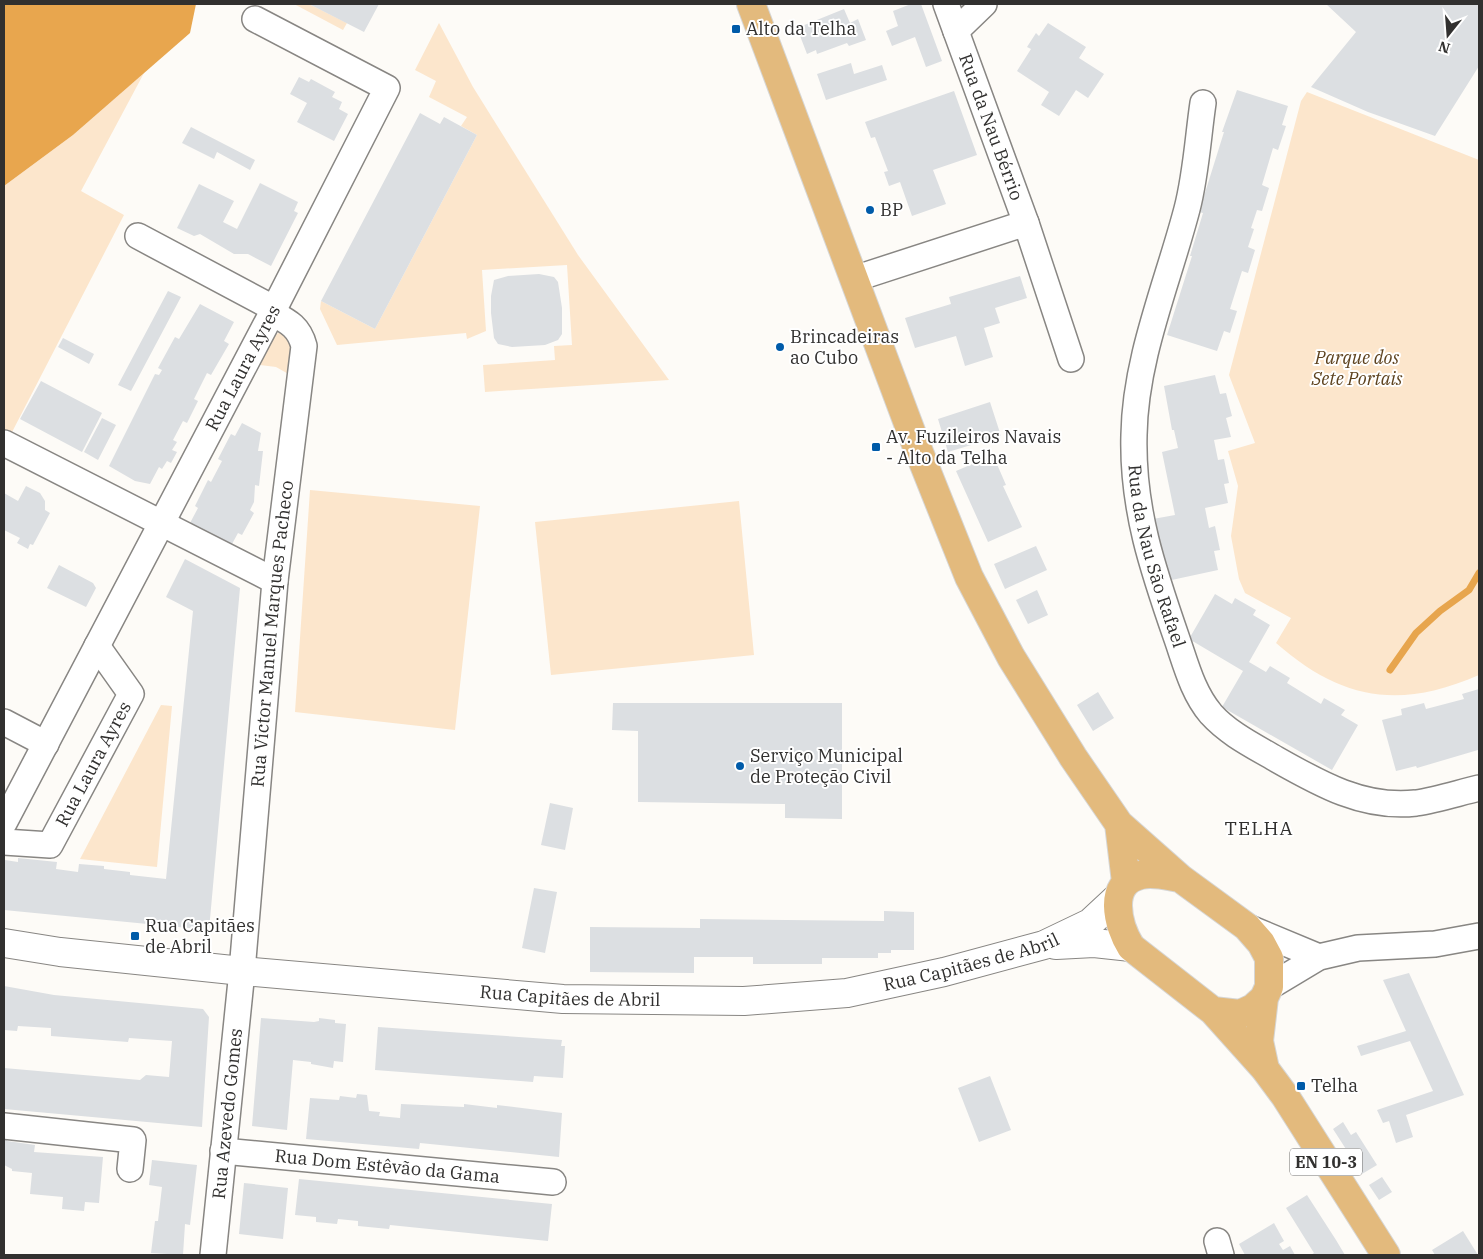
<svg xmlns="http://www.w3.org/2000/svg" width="1483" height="1259" font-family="'IBM Plex Serif',serif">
  <rect width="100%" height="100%" fill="#fdfbf7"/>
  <!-- green -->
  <path fill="#fce6cc" d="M 294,4 L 309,4 L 347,23 L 343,30 Z
    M 439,23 L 473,87 L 578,255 L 669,380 L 485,392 L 483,365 L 555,360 L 554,346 L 572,345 L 567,265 L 482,270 L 486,331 L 467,339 L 466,333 L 337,345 L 320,309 L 321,301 L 375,329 L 477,135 L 461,126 L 467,117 L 429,97 L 436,81 L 415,70 Z
    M 144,73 L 81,191 L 124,215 L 10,436 L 4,432 L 4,186 L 73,135 Z
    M 1307,92 L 1479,160 L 1479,675 C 1399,710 1341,700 1276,643 L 1291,618 L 1245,593 L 1239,579 L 1231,536 L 1238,486 L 1228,451 L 1255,443 L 1229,375 L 1301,101 Z
    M 282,331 L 294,341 L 292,376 L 276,367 L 260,365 L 275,335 Z
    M 310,490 L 480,506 L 455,730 L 295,712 Z
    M 739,501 L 754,655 L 551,675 L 535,522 Z
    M 161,705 L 172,706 L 157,867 L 80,859 Z"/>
  <!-- forest -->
  <path fill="#e8a64e" d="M 4,4 L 196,4 L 190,33 L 73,135 L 4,186 Z"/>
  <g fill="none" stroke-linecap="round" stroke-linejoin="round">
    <!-- stream -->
    <path stroke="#e7a54d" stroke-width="7" d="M 1390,670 L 1416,633 L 1440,611 L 1469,590 L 1479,573"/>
  </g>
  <!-- building -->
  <path fill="#dcdfe2" d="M 309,4 L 379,4 L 364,32 Z
    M 911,4 L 921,4 L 942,61 L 926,67 L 915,37 L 892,46 L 886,31 L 898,26 L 893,11 Z
    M 1326,4 L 1479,4 L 1479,66 L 1435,136 L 1368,112 L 1311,87 L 1356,32 Z
    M 844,9 L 850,23 L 858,19 L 866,40 L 849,46 L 847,43 L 817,54 L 816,50 L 807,54 L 797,28 Z
    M 1048,23 L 1086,47 L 1079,58 L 1104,74 L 1088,98 L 1076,90 L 1059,116 L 1041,105 L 1049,92 L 1017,71 L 1031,49 L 1027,47 L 1036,33 L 1039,36 Z
    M 851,63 L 854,74 L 882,65 L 887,80 L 826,100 L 817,74 Z
    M 299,77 L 309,82 L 311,79 L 335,92 L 332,97 L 342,102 L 339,109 L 348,114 L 334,141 L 297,122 L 307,103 L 290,94 Z
    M 1237,90 L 1288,106 L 1282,125 L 1286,126 L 1278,150 L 1273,148 L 1262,185 L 1269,188 L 1262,211 L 1257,210 L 1251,228 L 1254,229 L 1248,247 L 1255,250 L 1248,273 L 1242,271 L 1230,309 L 1237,311 L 1230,333 L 1224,331 L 1217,351 L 1167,335 L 1192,256 L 1190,256 L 1203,213 L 1199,212 L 1224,132 L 1222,132 Z
    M 954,91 L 977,155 L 933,170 L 946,204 L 912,216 L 900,182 L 889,186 L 884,172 L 888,171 L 875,137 L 871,138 L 865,122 Z
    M 420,113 L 440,124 L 444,117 L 477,135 L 375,329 L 321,301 Z
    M 191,127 L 255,160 L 250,170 L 217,152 L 214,159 L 182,143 Z
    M 260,183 L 298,202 L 294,211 L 298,213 L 271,266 L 248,254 L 234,254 L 200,234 L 194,236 L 177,228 L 199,184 L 234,201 L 223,222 L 237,229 Z
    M 539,274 L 554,277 L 558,282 L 562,308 L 562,334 L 558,340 L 545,345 L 512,347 L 498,344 L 494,338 L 491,313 L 491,296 L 494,280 L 508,276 Z
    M 1020,276 L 1027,298 L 995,308 L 1000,323 L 984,328 L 993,357 L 965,366 L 956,336 L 915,348 L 905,318 L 951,304 L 949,297 Z
    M 168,291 L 181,297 L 131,391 L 118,385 Z
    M 200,304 L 234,322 L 224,341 L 229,344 L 211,375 L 207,373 L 194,399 L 198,401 L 187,423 L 183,421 L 173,440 L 177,442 L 172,450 L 177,452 L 171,463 L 167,461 L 162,469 L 159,467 L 150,484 L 135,481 L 109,466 L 155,374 L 159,375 L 162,370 L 158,368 L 175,337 L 179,339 Z
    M 63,338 L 94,354 L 89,364 L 58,347 Z
    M 1215,375 L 1220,394 L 1226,393 L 1232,416 L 1226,418 L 1231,437 L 1214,440 L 1218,460 L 1224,459 L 1229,483 L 1224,484 L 1228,503 L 1205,508 L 1209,528 L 1215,526 L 1220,550 L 1214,551 L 1218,570 L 1167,581 L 1153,519 L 1175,515 L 1162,452 L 1178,448 L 1174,430 L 1172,430 L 1164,386 Z
    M 41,381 L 102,413 L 82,452 L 20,419 Z
    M 990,402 L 1001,436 L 948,452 L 938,419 Z
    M 102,418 L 116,425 L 98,460 L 84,452 Z
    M 242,423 L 261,433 L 258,451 L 263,451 L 259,486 L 255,485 L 254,502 L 250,510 L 254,513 L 242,535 L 238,533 L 232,544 L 226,541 L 224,546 L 192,530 L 195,525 L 190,523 L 198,508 L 195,506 L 208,480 L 211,482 L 222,461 L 218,459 L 231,434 L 235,436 Z
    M 993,455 L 1006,485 L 1003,486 L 1022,527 L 988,542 L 956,471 Z
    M 26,486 L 40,493 L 45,501 L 45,510 L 50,513 L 33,545 L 30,544 L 28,549 L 17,543 L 20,538 L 4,530 L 4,493 L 18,501 Z
    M 1036,546 L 1047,570 L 1005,589 L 994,564 Z
    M 185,559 L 240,588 L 209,930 L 4,910 L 5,860 L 18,862 L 18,858 L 57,862 L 56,869 L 78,872 L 79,864 L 104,866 L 104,869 L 130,872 L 130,875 L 166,879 L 193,611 L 166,597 Z
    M 59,565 L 93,583 L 96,588 L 86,607 L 47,588 Z
    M 1037,590 L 1048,615 L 1028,624 L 1016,600 Z
    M 1215,594 L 1232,604 L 1235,598 L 1256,610 L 1253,615 L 1270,625 L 1249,662 L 1266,672 L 1270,666 L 1290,678 L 1287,683 L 1321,704 L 1324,698 L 1345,710 L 1341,715 L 1358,725 L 1332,770 L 1222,707 L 1243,671 L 1189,639 Z
    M 1479,689 L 1479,754 L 1478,750 L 1417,768 L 1416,766 L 1396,771 L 1382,720 L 1402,715 L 1401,709 L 1424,703 L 1426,709 L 1464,699 L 1462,694 Z
    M 1098,692 L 1114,718 L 1093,731 L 1077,705 Z
    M 613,703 L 842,703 L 842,819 L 785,818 L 785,804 L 638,802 L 638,731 L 612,730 Z
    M 550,803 L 573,808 L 565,850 L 541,845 Z
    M 534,888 L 557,892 L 545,953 L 522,948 Z
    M 884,911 L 914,912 L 914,950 L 891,950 L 891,953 L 878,953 L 878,958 L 822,958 L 822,964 L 753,964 L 753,957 L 694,957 L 694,973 L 590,972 L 590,927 L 700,928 L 700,919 L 884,921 Z
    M 1409,973 L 1464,1095 L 1406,1115 L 1413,1137 L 1396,1143 L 1389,1121 L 1383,1123 L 1377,1110 L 1433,1091 L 1410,1041 L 1361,1056 L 1357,1046 L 1406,1031 L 1383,980 Z
    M 4,986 L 54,995 L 203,1009 L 209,1017 L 202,1127 L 4,1109 L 4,1068 L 140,1080 L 146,1075 L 169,1077 L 172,1041 L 129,1038 L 128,1042 L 51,1036 L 51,1028 L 18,1026 L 17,1031 L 4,1030 Z
    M 261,1018 L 314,1022 L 319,1021 L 319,1018 L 335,1020 L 335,1023 L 346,1024 L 343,1062 L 334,1061 L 333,1068 L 311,1064 L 311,1062 L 293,1060 L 287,1130 L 252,1126 Z
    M 378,1027 L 562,1040 L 561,1046 L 565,1046 L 563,1078 L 534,1076 L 533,1082 L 375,1070 Z
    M 990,1076 L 1011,1130 L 979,1142 L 958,1088 Z
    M 357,1094 L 367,1095 L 369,1111 L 380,1112 L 379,1116 L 400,1118 L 401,1104 L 464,1107 L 464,1104 L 497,1108 L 497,1105 L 562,1113 L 559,1157 L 430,1144 L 420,1143 L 419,1149 L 306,1139 L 310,1098 L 339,1100 L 340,1096 L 356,1098 Z
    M 1343,1122 L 1351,1135 L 1356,1132 L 1377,1165 L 1362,1174 L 1333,1129 Z
    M 4,1137 L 8,1137 L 7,1141 L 35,1145 L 34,1152 L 103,1157 L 99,1203 L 85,1202 L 84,1211 L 62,1209 L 63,1197 L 30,1194 L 32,1173 L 12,1171 L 12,1169 L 4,1165 Z
    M 152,1160 L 197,1165 L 190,1225 L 185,1224 L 183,1255 L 151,1253 L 155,1221 L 158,1221 L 162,1187 L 149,1185 Z
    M 1382,1177 L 1392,1192 L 1379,1200 L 1369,1185 Z
    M 299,1179 L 552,1204 L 548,1241 L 390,1225 L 389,1229 L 358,1226 L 358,1221 L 338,1219 L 337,1224 L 316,1222 L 316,1217 L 295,1215 Z
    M 244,1183 L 288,1188 L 283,1239 L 239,1234 Z
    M 1307,1195 L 1336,1240 L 1345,1255 L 1311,1255 L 1314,1253 L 1286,1208 Z
    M 1274,1223 L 1284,1241 L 1279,1244 L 1283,1250 L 1290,1246 L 1295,1255 L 1245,1255 L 1239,1244 Z
    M 1463,1231 L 1478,1255 L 1435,1255 L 1432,1250 Z"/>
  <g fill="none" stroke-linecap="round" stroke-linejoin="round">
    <!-- street casing -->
    <g stroke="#888683" stroke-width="28">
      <g id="street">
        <path id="s1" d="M 946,4 L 1026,223 L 1071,359"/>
        <path d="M 956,31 L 984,4"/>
        <path id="s2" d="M 1203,103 C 1198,137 1196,175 1187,209 C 1168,282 1135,358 1134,435 C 1132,509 1153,570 1177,639 C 1186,665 1193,693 1211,714 C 1229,734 1254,746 1276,759 C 1320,784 1364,809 1416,803 C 1437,800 1458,793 1479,788"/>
        <path d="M 138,236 L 275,309"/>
        <path d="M 854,279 L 1026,223"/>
        <path d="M 4,443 L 275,581"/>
        <path d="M 4,722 L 46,744"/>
        <path id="s3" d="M 4,823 L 272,313 L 387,88 L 255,19"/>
        <path id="s4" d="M 4,842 L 50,845 L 131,694 L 97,646"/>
        <path d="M 1247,927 L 1319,957"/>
        <path d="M 1269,987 L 1319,957 L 1358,948 L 1435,944 L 1479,936"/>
        <path d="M 4,1126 L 133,1140 L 130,1169"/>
        <path id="s5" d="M 223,1151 L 553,1182"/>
        <path d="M 1217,1241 L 1221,1255"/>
        <path id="s6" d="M 213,1255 L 242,971 L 275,581 L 304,346 C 299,327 289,322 272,313"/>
      </g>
    </g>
    <!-- secondary casing -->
    <g stroke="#888683" stroke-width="30">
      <g id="secondary">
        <path id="s7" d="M 4,943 L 60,952 L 242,971 L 563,999 L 744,1001 L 847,993 L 944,972 L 1044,945 L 1090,923 L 1118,897"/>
        <path d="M 1056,945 L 1094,943 L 1131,947"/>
      </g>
    </g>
    <!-- primary casing -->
    <g stroke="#d6d6d5" stroke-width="30">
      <path id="primary" d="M 751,4 L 915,442 L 969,577 L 1011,657 L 1073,757 L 1119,824 L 1180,878 L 1247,927 L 1261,943 L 1269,958 L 1269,987 L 1264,998 L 1253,1008 L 1240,1014 L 1213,1011 L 1131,947 C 1118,926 1106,883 1141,875 C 1154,872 1167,876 1180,878
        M 1119,824 L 1126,882
        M 1264,998 L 1259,1041 L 1265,1069
        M 1213,1011 L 1265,1069 L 1285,1096 L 1386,1255"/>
    </g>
    <!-- street -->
    <use href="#street" stroke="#fff" stroke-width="25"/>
    <!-- secondary -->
    <use href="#secondary" stroke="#fff" stroke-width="28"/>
    <!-- primary -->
    <use href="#primary" stroke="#e3ba7d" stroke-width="28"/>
  </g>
  <!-- markers -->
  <g fill="#005ba9" stroke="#fff" stroke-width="2">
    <rect x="731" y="24" width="10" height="10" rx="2.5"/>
    <circle cx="870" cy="210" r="5"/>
    <circle cx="780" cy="347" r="5"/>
    <rect x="871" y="442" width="10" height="10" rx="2.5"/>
    <circle cx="740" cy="766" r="5"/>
    <rect x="130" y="931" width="10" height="10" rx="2.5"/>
    <rect x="1296" y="1081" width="10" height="10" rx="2.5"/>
  </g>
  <g text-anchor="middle" stroke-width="4" stroke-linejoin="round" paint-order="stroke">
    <!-- shield labels -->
    <rect fill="#fff" stroke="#6f6e6d" stroke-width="1" x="1290" y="1148.5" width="72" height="27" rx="4"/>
    <g font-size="16" font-weight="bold" fill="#31302f">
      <text x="1326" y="1168">EN 10-3</text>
    </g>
    <!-- poi labels -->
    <g font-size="18" fill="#31302f" stroke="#fff" text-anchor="start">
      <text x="746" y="35">Alto da Telha</text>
      <text x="880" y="216">BP</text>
      <text x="790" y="343">Brincadeiras<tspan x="790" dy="21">ao Cubo</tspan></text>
      <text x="886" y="443">Av. Fuzileiros Navais<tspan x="886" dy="21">- Alto da Telha</tspan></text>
      <text x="750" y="762">Serviço Municipal<tspan x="750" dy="21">de Proteção Civil</tspan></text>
      <text x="145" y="932">Rua Capitães<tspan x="145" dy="21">de Abril</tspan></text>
      <text x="1311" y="1092">Telha</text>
    </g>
    <!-- street labels -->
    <g font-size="18" fill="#31302f" stroke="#fff">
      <text dy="6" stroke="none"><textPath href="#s1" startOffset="131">Rua da Nau Bérrio</textPath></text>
      <text dy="6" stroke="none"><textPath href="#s3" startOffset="514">Rua Laura Ayres</textPath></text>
      <text dy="6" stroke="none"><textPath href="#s2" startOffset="464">Rua da Nau São Rafael</textPath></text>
      <text dy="6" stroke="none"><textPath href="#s6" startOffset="624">Rua Victor Manuel Marques Pacheco</textPath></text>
      <text dy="6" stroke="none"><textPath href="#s4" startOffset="138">Rua Laura Ayres</textPath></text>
      <text dy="6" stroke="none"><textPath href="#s7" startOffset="974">Rua Capitães de Abril</textPath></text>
      <text dy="6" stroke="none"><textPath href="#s7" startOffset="569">Rua Capitães de Abril</textPath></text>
      <text dy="6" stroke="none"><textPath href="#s6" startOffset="142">Rua Azevedo Gomes</textPath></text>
      <text dy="6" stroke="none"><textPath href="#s5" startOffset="165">Rua Dom Estêvão da Gama</textPath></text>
    </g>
    <!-- park labels -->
    <g font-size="18" font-style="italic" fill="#5d421e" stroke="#fff">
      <text x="1357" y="364">Parque dos<tspan x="1357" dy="21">Sete Portais</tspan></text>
    </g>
    <!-- neighbourhood labels -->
    <g font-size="19" letter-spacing="1" fill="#31302f" stroke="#fff">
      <text x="1259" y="835">TELHA</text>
    </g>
  </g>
  <!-- border -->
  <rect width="1483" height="1259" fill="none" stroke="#31302f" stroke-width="10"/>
  <!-- north arrow -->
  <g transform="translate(1448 35) rotate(197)" stroke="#ffffff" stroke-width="4" paint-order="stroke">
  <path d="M0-4L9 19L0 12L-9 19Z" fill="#31302f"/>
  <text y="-8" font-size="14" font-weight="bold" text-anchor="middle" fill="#31302f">N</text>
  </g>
</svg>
